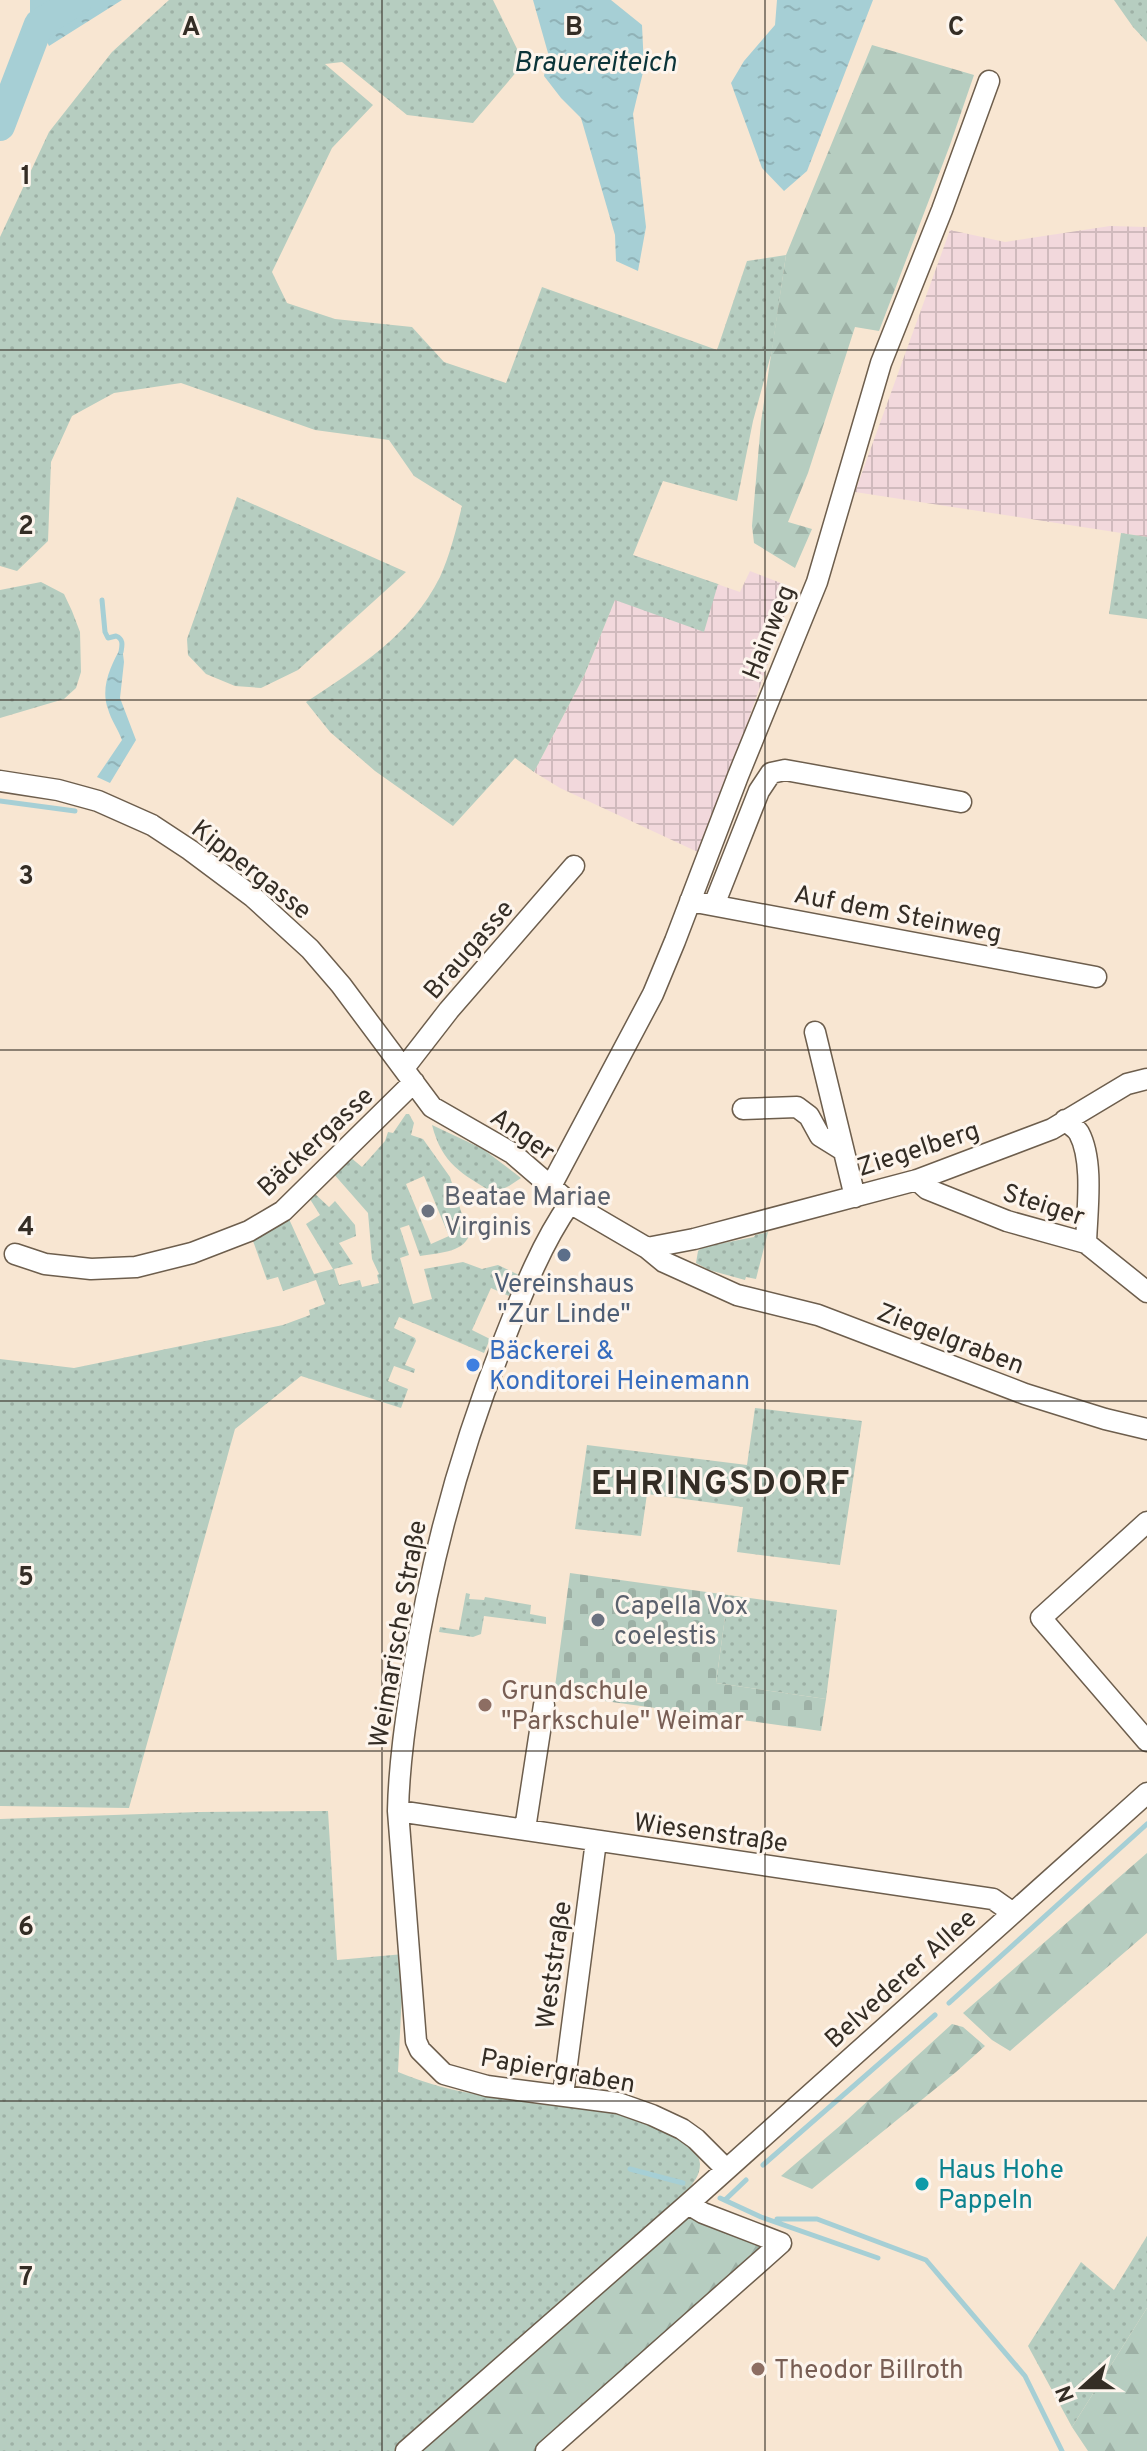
<svg xmlns="http://www.w3.org/2000/svg" width="1147" height="2451" font-family="Overpass,sans-serif">
  <defs>
    <pattern id="industrial-grid" width="8" height="8" patternUnits="userSpaceOnUse" patternTransform="scale(2)"><rect width="8" height="8" fill="#f2d8dc"/><path d="M0 4h8M4 0v8" fill="none" stroke="#d0babd"/></pattern>
    <pattern id="green-dots" width="8" height="8" patternUnits="userSpaceOnUse" patternTransform="scale(2)"><rect width="8" height="8" fill="#b6cdc0"/><path d="M2 2h.1M6 6h.1" fill="none" stroke="#9db0a5" stroke-width="1.8" stroke-linecap="round"/></pattern>
    <pattern id="forest-firs" width="22" height="20" patternUnits="userSpaceOnUse" patternTransform="scale(2)"><rect width="22" height="20" fill="#b6cdc0"/><path d="M5 1l3.5 6h-7zM16 11l3.5 6h-7z" fill="#9db0a5"/></pattern>
    <pattern id="cemetery-stones" width="16" height="16" patternUnits="userSpaceOnUse" patternTransform="scale(2)"><rect width="16" height="16" fill="#b6cdc0"/><path d="M2 7V4a2 2 0 0 1 4 0v3zM10 15v-3a2 2 0 0 1 4 0v3z" fill="#9db0a5"/></pattern>
    <pattern id="water-ripples" width="26" height="14" patternUnits="userSpaceOnUse" patternTransform="scale(2)"><rect width="26" height="14" fill="#a6cfd5"/><path d="M2 4q2-2 4 0t4 0M15 11q2-2 4 0t4 0" fill="none" stroke="#90b2b7"/></pattern>
  </defs>
  <rect width="100%" height="100%" fill="#f8e6d2"/>
  <!-- industrial -->
  <path fill="url(#industrial-grid)" d="M 1110,226 L 1147,227 L 1147,537 L 855,492 L 950,230 L 1005,242 Z
    M 633,555 L 740,592 L 750,571 L 794,588 L 702,854 L 560,788 L 534,772 L 584,676 Z"/>
  <!-- green -->
  <path fill="url(#green-dots)" fill-rule="evenodd" d="M 169,0 L 493,0 L 524,63 L 473,123 L 407,115 L 342,62 L 325,64 L 373,105 L 332,148 L 272,272 L 287,303 L 335,319 L 412,327 L 444,362 L 506,383 L 542,287 L 717,350 L 747,261 L 786,255 L 772,351 L 753,421 L 737,501 L 663,481 L 633,555 L 718,584 L 704,632 L 615,600 L 584,676 L 534,772 L 515,758 L 453,826 L 375,771 L 330,732 L 306,702 C 358,668 411,635 440,577 C 450,555 456,530 462,506 L 414,476 L 389,440 L 315,430 L 181,383 L 114,393 L 72,416 L 51,462 L 48,541 L 17,571 L 0,566 L 0,237 L 49,132 L 112,52 Z
    M 1114,0 L 1147,0 L 1147,42 L 1133,27 Z
    M 237,497 L 406,572 L 298,670 L 261,688 L 235,686 L 206,674 L 188,655 L 187,639 Z
    M 1121,533 L 1147,537 L 1147,619 L 1109,614 Z
    M 41,582 L 64,594 L 72,611 L 80,632 L 81,672 L 76,688 L 64,699 L 0,718 L 0,590 Z
    M 406,1114 L 409,1114 L 414,1123 L 411,1135 L 423,1139 L 450,1177 L 469,1236 C 462,1253 437,1253 420,1256 L 409,1225 L 400,1228 L 409,1255 L 400,1258 L 413,1304 L 432,1299 L 424,1269 L 463,1262 L 482,1269 L 498,1265 L 519,1275 L 509,1296 L 491,1288 L 472,1330 L 490,1339 L 484,1353 L 399,1317 L 394,1328 L 415,1338 L 416,1341 L 405,1365 L 415,1369 L 414,1373 L 394,1366 L 388,1381 L 408,1389 L 401,1408 L 301,1376 L 235,1429 L 129,1808 L 0,1806 L 0,1359 L 74,1368 L 283,1325 L 310,1315 L 309,1310 L 325,1304 L 316,1280 L 283,1291 L 278,1277 L 267,1280 L 253,1241 L 289,1219 L 314,1274 L 333,1269 L 306,1224 L 320,1215 L 308,1196 L 313,1192 L 329,1207 L 335,1201 L 355,1225 L 356,1236 L 339,1243 L 353,1264 L 334,1269 L 339,1285 L 360,1280 L 362,1287 L 379,1283 L 377,1275 L 379,1274 L 372,1259 L 368,1213 L 332,1172 L 350,1157 L 362,1167 L 385,1141 L 388,1132 L 393,1133 ZM 424,1176 L 449,1236 L 431,1244 L 406,1184 Z
    M 432,1125 L 483,1149 L 521,1178 L 509,1186 L 494,1193 C 462,1174 442,1164 432,1125 Z
    M 768,1232 L 756,1279 L 746,1277 L 745,1280 L 709,1270 L 696,1263 L 698,1251 L 703,1247 L 754,1237 L 755,1235 Z
    M 755,1408 L 862,1421 L 840,1565 L 737,1552 L 743,1507 L 647,1494 L 641,1536 L 575,1529 L 587,1445 L 747,1465 Z
    M 466,1593 L 470,1594 L 469,1599 L 484,1600 L 485,1597 L 531,1605 L 530,1614 L 546,1617 L 546,1624 L 484,1616 L 481,1634 L 473,1637 L 439,1632 L 440,1627 L 459,1630 Z
    M 728,1595 L 837,1610 L 826,1699 L 716,1683 Z
    M 328,1811 L 337,1960 L 404,1954 L 398,2072 C 428,2084 450,2090 481,2095 C 548,2106 625,2099 682,2141 C 691,2148 699,2152 700,2164 C 700,2176 693,2183 687,2191 L 398,2451 L 0,2451 L 0,1819 L 199,1812 Z
    M 1147,2236 L 1147,2308 L 1072,2427 L 1028,2346 L 1081,2262 L 1114,2290 Z"/>
  <!-- forest -->
  <path fill="url(#forest-firs)" d="M 872,45 L 974,75 L 950,145 L 879,331 L 855,327 L 808,473 L 788,522 L 812,529 L 795,568 L 754,543 L 752,526 L 761,422 L 786,255 Z
    M 1147,1853 L 1147,1933 L 1010,2051 L 992,2040 L 963,2013 Z
    M 952,2024 L 963,2027 L 985,2046 L 956,2072 L 812,2189 L 781,2176 L 848,2119 Z
    M 688,2212 L 773,2244 L 538,2451 L 416,2451 Z
    M 1147,2308 L 1147,2451 L 1088,2451 L 1072,2427 Z"/>
  <!-- cemetery -->
  <path fill="url(#cemetery-stones)" d="M 570,1573 L 728,1595 L 716,1683 L 826,1699 L 821,1731 L 554,1694 Z"/>
  <!-- water -->
  <path fill="url(#water-ripples)" d="M 47,0 L 122,0 L 49,46 L 39,24 Z
    M 533,0 L 611,0 L 642,25 L 644,68 L 633,114 L 646,227 L 638,271 L 616,261 L 615,235 L 581,118 L 561,98 L 544,76 L 548,53 Z
    M 777,0 L 873,0 L 807,171 L 784,191 L 762,168 L 731,83 L 744,61 L 775,25 Z
    M 122,646 L 124,662 L 120,698 L 136,740 L 110,783 L 97,777 L 122,740 C 118,729 111,720 108,709 C 100,688 111,664 122,646 Z"/>
  <g fill="none" stroke-linecap="round" stroke-linejoin="round">
    <!-- stream -->
    <path stroke="#a6cfd5" stroke-width="5" d="M 102,600 L 105,632 L 108,638 L 116,636 C 124,639 122,646 121,652
      M 0,801 L 75,811
      M 949,2003 L 1147,1824
      M 763,2165 L 935,2015
      M 630,2169 L 683,2183
      M 720,2198 L 761,2217 L 878,2258
      M 725,2200 L 746,2180
      M 777,2219 L 817,2219 L 926,2260 L 1025,2376 L 1062,2451"/>
    <!-- canal -->
    <path stroke="#a6cfd5" stroke-width="18" d="M 39,0 L 39,24"/>
    <!-- river -->
    <path stroke="#a6cfd5" stroke-width="30" d="M 0,126 L 39,24 L 78,0"/>
    <!-- minor casing -->
    <g stroke="#6d5e4d" stroke-width="23">
      <path id="minor" d="M 0,781 L 58,790 L 98,801 L 152,825 L 190,850 L 253,897 L 310,949 L 341,985 L 432,1107 L 512,1153 L 570,1203 L 647,1248 L 664,1262 L 737,1295 L 818,1315 L 1025,1394 L 1105,1419 L 1147,1429
        M 690,901 L 1096,977
        M 714,905 L 759,791 L 771,773 L 785,770 L 961,802
        M 815,1032 L 855,1197
        M 404,1068 L 449,1010 L 574,866
        M 743,1109 L 797,1107 L 809,1116 L 820,1136 L 841,1149
        M 1065,1120 C 1069,1124 1076,1128 1079,1133 C 1094,1161 1087,1211 1086,1243
        M 917,1180 L 927,1189 L 1007,1221 L 1086,1243 L 1147,1292
        M 551,1186 L 653,994 L 675,941 L 738,776 L 817,582 L 881,363 L 942,210 L 989,81
        M 570,1203 C 541,1244 522,1294 504,1340 C 461,1448 431,1557 413,1672 C 406,1718 399,1764 398,1811 L 416,2041 L 420,2050 L 444,2074 L 487,2086 L 618,2103 L 652,2115 L 682,2129 L 696,2139 L 726,2169
        M 647,1248 L 694,1239 L 917,1180 L 1052,1129 L 1127,1084 L 1147,1079
        M 15,1254 L 45,1264 L 91,1269 L 136,1267 L 192,1253 L 249,1231 L 283,1211 L 414,1082
        M 1147,1522 L 1041,1618 L 1147,1741
        M 398,1811 L 993,1899 L 1013,1913
        M 525,1829 L 544,1705
        M 563,2095 L 596,1841
        M 406,2451 L 688,2204 L 1147,1793
        M 546,2451 L 781,2243 L 703,2213 L 688,2204"/>
    </g>
    <!-- minor -->
    <use href="#minor" stroke="#fff" stroke-width="20"/>
  </g>
  <!-- grid -->
  <path fill="none" stroke="#342d25" stroke-width="2" stroke-opacity="0.55" d="M 382,0 L 382,2451M 765,0 L 765,2451M 0,350 L 1147,350M 0,700 L 1147,700M 0,1050 L 1147,1050M 0,1401 L 1147,1401M 0,1751 L 1147,1751M 0,2101 L 1147,2101"/>
  <!-- markers -->
  <g fill="#6b7280" stroke="#fdf5ed" stroke-width="3">
    <circle cx="428" cy="1211" r="8"/>
    <circle cx="598" cy="1620" r="8"/>
  </g>
  <circle fill="#5c6f8a" stroke="#fdf5ed" stroke-width="3" cx="564" cy="1255" r="8"/>
  <circle fill="#3f7fe0" stroke="#fdf5ed" stroke-width="3" cx="473" cy="1365" r="8"/>
  <g fill="#8d6e63" stroke="#fdf5ed" stroke-width="3">
    <circle cx="485" cy="1705" r="8"/>
    <circle cx="758" cy="2369" r="8"/>
  </g>
  <circle fill="#0f9aa8" stroke="#fdf5ed" stroke-width="3" cx="922" cy="2184" r="8"/>
  <g text-anchor="middle" stroke-width="6" stroke-linejoin="round" paint-order="stroke">
    <!-- street labels -->
    <g font-size="26" fill="#342d25" stroke="#fdf5ed">
      <text transform="translate(768 632) rotate(-68)" y="9">Hainweg</text>
      <text transform="translate(252 869) rotate(38)" y="9">Kippergasse</text>
      <text transform="translate(898 913) rotate(11)" y="9">Auf dem Steinweg</text>
      <text transform="translate(468 949) rotate(-49)" y="9">Braugasse</text>
      <text transform="translate(523 1134) rotate(35)" y="9">Anger</text>
      <text transform="translate(315 1141) rotate(-43)" y="9">Bäckergasse</text>
      <text transform="translate(918 1148) rotate(-18)" y="9">Ziegelberg</text>
      <text transform="translate(1044 1204) rotate(18)" y="9">Steiger</text>
      <text transform="translate(951 1338) rotate(21)" y="9">Ziegelgraben</text>
      <text transform="translate(397 1634) rotate(-80)" y="9">Weimarische Straße</text>
      <text transform="translate(711 1832) rotate(8)" y="9">Wiesenstraße</text>
      <text transform="translate(553 1965) rotate(-82)" y="9">Weststraße</text>
      <text transform="translate(900 1978) rotate(-42)" y="9">Belvederer Allee</text>
      <text transform="translate(558 2070) rotate(10)" y="9">Papiergraben</text>
    </g>
    <!-- worship labels -->
    <g font-size="26" fill="#5b616d" stroke="#fdf5ed" text-anchor="start">
      <text x="444" y="1205">Beatae Mariae<tspan x="444" dy="30">Virginis</tspan></text>
      <text x="614" y="1614">Capella Vox<tspan x="614" dy="30">coelestis</tspan></text>
    </g>
    <!-- service labels -->
    <g font-size="26" fill="#4e5e75" stroke="#fdf5ed">
      <text x="564" y="1292">Vereinshaus<tspan x="564" dy="30">"Zur Linde"</tspan></text>
    </g>
    <!-- shop labels -->
    <g font-size="26" fill="#366cbe" stroke="#fdf5ed" text-anchor="start">
      <text x="489" y="1359">Bäckerei &amp;<tspan x="489" dy="30">Konditorei Heinemann</tspan></text>
    </g>
    <!-- education labels -->
    <g font-size="26" fill="#785e54" stroke="#fdf5ed" text-anchor="start">
      <text x="501" y="1699">Grundschule<tspan x="501" dy="30">"Parkschule" Weimar</tspan></text>
      <text x="774" y="2378">Theodor Billroth</text>
    </g>
    <!-- culture labels -->
    <g font-size="26" fill="#0d838f" stroke="#fdf5ed" text-anchor="start">
      <text x="938" y="2178">Haus Hohe<tspan x="938" dy="30">Pappeln</tspan></text>
    </g>
    <!-- water labels -->
    <g font-size="28" font-style="italic" fill="#0b3439" stroke="#fdf5ed">
      <text x="595" y="71">Brauereiteich</text>
    </g>
    <!-- district labels -->
    <g font-size="34" font-weight="bold" letter-spacing="2" fill="#342d25" stroke="#fdf5ed">
      <text x="721" y="1494">EHRINGSDORF</text>
    </g>
  </g>
  <g font-size="26" text-anchor="middle" font-weight="bold" fill="#342d25" stroke="#fdf5ed" stroke-width="6" stroke-linejoin="round" paint-order="stroke">
    <text x="191" y="35">A</text>
    <text x="574" y="35">B</text>
    <text x="956" y="35">C</text>
    <text x="26" y="184">1</text>
    <text x="26" y="534">2</text>
    <text x="26" y="884">3</text>
    <text x="26" y="1235">4</text>
    <text x="26" y="1585">5</text>
    <text x="26" y="1935">6</text>
    <text x="26" y="2285">7</text>
  </g>
  <!-- north arrow -->
  <g transform="translate(1083 2387) rotate(249)" stroke="#fdf5ed" stroke-width="6" paint-order="stroke">
  <path d="M0-6L14 30L0 20L-14 30Z" fill="#342d25"/>
  <text y="-12" font-size="22" font-weight="bold" text-anchor="middle" fill="#342d25">N</text>
  </g>
</svg>
